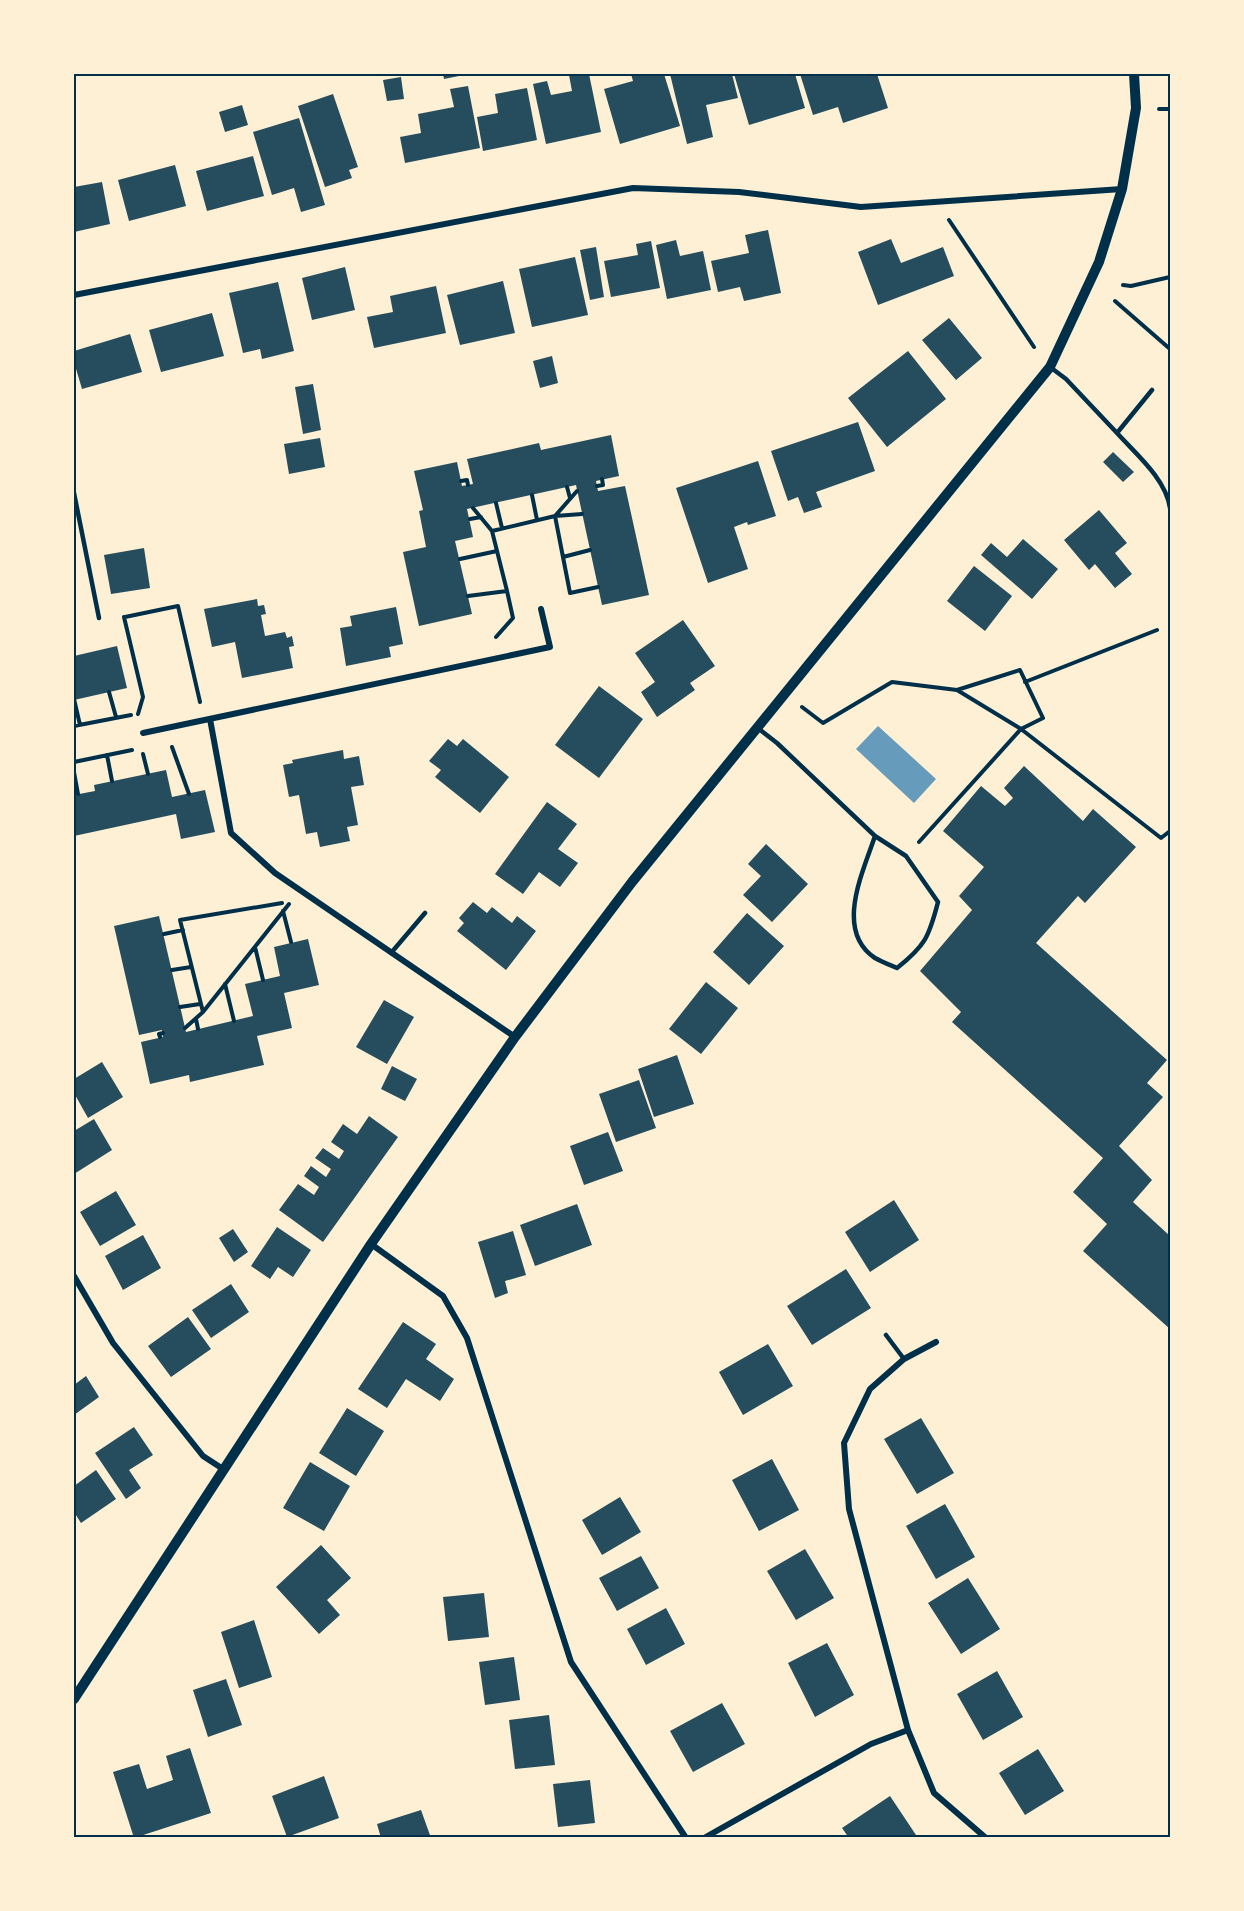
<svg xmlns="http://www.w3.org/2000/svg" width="1244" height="1911" font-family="'Roboto Condensed',sans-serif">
  <rect width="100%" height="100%" fill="#fdf0d5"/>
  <!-- water -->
  <path fill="#669bbc" d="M 878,726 L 936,779 L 914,803 L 856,749 Z"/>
  <!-- building -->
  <path fill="#264d5e" d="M 443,74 L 464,74 L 464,75 L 444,79 Z
    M 589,74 L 601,132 L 546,144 L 533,84 L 547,81 L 551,95 L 572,91 L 569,75 Z
    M 631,74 L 664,74 L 680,126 L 620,144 L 604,89 L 633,81 Z
    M 670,74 L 732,74 L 738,98 L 706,105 L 713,137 L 687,144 Z
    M 734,74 L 795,74 L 805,108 L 749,125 Z
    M 800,74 L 877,74 L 888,108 L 843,123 L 838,107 L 813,115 Z
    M 401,77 L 404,99 L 387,101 L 383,80 Z
    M 468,86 L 480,148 L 405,163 L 400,137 L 421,133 L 418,114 L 454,107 L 450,89 Z
    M 527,88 L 537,140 L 483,151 L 477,117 L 498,113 L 495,94 Z
    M 333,94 L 358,167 L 349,170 L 352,178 L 325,187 L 298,106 Z
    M 242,105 L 248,125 L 225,132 L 219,112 Z
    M 299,118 L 325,205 L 301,212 L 294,188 L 272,195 L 253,132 Z
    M 253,156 L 264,196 L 207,211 L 196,171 Z
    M 175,165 L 186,206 L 129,221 L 118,180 Z
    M 102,182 L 110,224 L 74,232 L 74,187 Z
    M 768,230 L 781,293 L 744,301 L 740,287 L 718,292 L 711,261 L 749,253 L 745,235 Z
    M 891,239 L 901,263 L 943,247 L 954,276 L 878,305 L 858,252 Z
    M 676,240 L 680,256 L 703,251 L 711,290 L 667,299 L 656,245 Z
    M 651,241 L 660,288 L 611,297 L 604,261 L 638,255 L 636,244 Z
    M 596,247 L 604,297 L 590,300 L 580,250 Z
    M 575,257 L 588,315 L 532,327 L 519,269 Z
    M 345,267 L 355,310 L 312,320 L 302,278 Z
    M 503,281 L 515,333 L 460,345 L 447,295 Z
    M 278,282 L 294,351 L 262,359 L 260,349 L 243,353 L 229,293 Z
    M 436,286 L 446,333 L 374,348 L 367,317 L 393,312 L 390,296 Z
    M 212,313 L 224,356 L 161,372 L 149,330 Z
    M 949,318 L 982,358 L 956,380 L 922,340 Z
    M 130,334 L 142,372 L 82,389 L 74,362 L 74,351 Z
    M 908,351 L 946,399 L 887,447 L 848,398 Z
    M 552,356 L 558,383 L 540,388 L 533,361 Z
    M 313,384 L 321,430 L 303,434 L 295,387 Z
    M 858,422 L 875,471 L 816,492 L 822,507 L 804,513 L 798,497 L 788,501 L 771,451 Z
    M 611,435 L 619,476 L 596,481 L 598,491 L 625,486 L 649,595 L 602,605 L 576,485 L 467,509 L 473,537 L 455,541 L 472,614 L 419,626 L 403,552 L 426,547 L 419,511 L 423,510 L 414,471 L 457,462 L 462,486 L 473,484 L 467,459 L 539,443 L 541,450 Z
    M 320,438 L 325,467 L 289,474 L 284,444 Z
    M 1113,452 L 1134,472 L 1123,482 L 1103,462 Z
    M 758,461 L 776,516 L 748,525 L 747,522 L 734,527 L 748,569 L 708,583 L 676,488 Z
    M 1099,510 L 1127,543 L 1115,553 L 1132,574 L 1115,588 L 1095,564 L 1089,570 L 1064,540 Z
    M 1023,539 L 1058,569 L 1032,599 L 981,555 L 991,543 L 1007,557 Z
    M 144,548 L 150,588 L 111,594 L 104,555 Z
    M 974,566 L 1012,596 L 985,631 L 947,601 Z
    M 257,599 L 258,606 L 264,605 L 266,614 L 261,615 L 265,636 L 285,632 L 287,638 L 292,636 L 294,646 L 289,647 L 293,668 L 242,678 L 235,642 L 212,647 L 204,609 Z
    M 396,607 L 403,644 L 389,647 L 391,657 L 346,666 L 340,628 L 352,626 L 350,616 Z
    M 683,620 L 715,666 L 690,683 L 695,690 L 657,717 L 641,692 L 655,682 L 635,653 Z
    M 117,646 L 127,688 L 74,700 L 74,656 Z
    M 599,686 L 643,719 L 599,778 L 555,745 Z
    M 448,739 L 457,746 L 463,739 L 509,777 L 480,813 L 435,777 L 441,770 L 429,761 Z
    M 343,750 L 344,759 L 359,756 L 364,785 L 351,787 L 358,825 L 347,827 L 350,841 L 320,847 L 317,832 L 306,834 L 299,795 L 289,797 L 283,765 L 293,763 L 292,760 Z
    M 1024,766 L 1083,821 L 1093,809 L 1136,847 L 1085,903 L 1078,896 L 1036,943 L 1167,1060 L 1147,1083 L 1163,1097 L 1119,1146 L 1152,1180 L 1133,1202 L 1170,1236 L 1170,1329 L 1083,1251 L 1107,1224 L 1073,1192 L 1103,1158 L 952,1022 L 961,1012 L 920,971 L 972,910 L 959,896 L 984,867 L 943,831 L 981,786 L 1005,806 L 1013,798 L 1004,788 Z
    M 166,770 L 172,797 L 205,790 L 215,832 L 181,839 L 176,814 L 74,836 L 74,795 L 95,791 L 94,785 Z
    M 547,802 L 577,824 L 558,849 L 578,863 L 560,887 L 539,872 L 523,894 L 495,874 Z
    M 766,844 L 808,884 L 772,922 L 743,895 L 761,876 L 748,864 Z
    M 473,902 L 487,913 L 492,907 L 512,923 L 517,916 L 536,931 L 506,970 L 457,931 L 464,923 L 459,918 Z
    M 747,913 L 784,946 L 749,985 L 713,952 Z
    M 159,916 L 186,1032 L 253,1016 L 245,984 L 280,976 L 274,947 L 308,939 L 319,985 L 284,993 L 292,1028 L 257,1036 L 264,1065 L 190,1082 L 189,1075 L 150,1084 L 141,1042 L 163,1037 L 162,1030 L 139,1035 L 114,926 Z
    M 706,982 L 738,1008 L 701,1054 L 669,1029 Z
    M 384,1000 L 414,1017 L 387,1064 L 356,1047 Z
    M 677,1055 L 694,1104 L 654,1117 L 638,1069 Z
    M 102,1062 L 123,1097 L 88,1118 L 74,1093 L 74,1079 Z
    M 392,1066 L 417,1079 L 405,1101 L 381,1089 Z
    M 639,1080 L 656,1128 L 616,1142 L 599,1094 Z
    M 369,1116 L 398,1137 L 323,1242 L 279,1210 L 298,1184 L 314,1195 L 319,1187 L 304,1176 L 311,1166 L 326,1177 L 331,1169 L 315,1158 L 323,1148 L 339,1159 L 344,1151 L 331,1142 L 343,1124 L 357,1134 Z
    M 94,1119 L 112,1150 L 74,1174 L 74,1131 Z
    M 608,1132 L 623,1171 L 584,1185 L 570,1146 Z
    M 116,1191 L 136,1225 L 100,1246 L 80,1212 Z
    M 894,1200 L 919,1240 L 870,1272 L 845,1232 Z
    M 577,1204 L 592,1245 L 535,1266 L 520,1225 Z
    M 277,1227 L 311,1250 L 293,1277 L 278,1267 L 270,1279 L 251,1266 Z
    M 233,1229 L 248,1252 L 234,1262 L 219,1238 Z
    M 513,1231 L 526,1275 L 505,1281 L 508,1293 L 495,1298 L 478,1242 Z
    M 143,1235 L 161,1268 L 123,1290 L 105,1256 Z
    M 846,1269 L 871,1308 L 812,1345 L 787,1306 Z
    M 231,1284 L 249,1312 L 211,1338 L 192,1310 Z
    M 188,1317 L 211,1349 L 171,1377 L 148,1346 Z
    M 403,1322 L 436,1344 L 426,1359 L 454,1379 L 440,1401 L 406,1379 L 387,1408 L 358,1389 Z
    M 768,1344 L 793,1386 L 743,1415 L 719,1372 Z
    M 86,1376 L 99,1397 L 74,1415 L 74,1385 Z
    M 347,1408 L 384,1431 L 356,1476 L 319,1453 Z
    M 921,1418 L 954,1473 L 917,1494 L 884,1439 Z
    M 134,1427 L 153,1455 L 129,1470 L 141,1488 L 126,1499 L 95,1453 Z
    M 772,1459 L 799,1510 L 759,1531 L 732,1480 Z
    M 310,1462 L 350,1486 L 324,1531 L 283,1508 Z
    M 96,1470 L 116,1499 L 81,1523 L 74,1512 L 74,1486 Z
    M 620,1497 L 641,1532 L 602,1555 L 582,1520 Z
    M 945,1504 L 975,1557 L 936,1579 L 906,1526 Z
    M 321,1545 L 351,1578 L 327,1600 L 340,1615 L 319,1634 L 276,1587 Z
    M 805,1549 L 834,1598 L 796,1620 L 767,1571 Z
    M 641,1556 L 659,1588 L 617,1611 L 599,1578 Z
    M 968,1578 L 1000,1629 L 961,1654 L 928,1603 Z
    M 484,1593 L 489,1637 L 448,1641 L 443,1597 Z
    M 666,1608 L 685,1644 L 646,1665 L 627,1629 Z
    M 254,1620 L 272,1677 L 239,1688 L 221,1632 Z
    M 827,1643 L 854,1695 L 815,1717 L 788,1663 Z
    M 514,1657 L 520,1700 L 485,1705 L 479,1662 Z
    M 997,1671 L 1023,1717 L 983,1740 L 957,1694 Z
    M 226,1679 L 242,1725 L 208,1737 L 193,1690 Z
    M 722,1703 L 745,1744 L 693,1772 L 670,1731 Z
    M 549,1715 L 555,1765 L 515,1769 L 509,1720 Z
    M 190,1748 L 211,1813 L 134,1838 L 113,1772 L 139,1764 L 147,1789 L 173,1780 L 166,1756 Z
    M 1038,1749 L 1064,1791 L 1025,1815 L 999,1773 Z
    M 324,1776 L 339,1818 L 287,1837 L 272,1796 Z
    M 590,1780 L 595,1823 L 558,1827 L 553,1784 Z
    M 890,1796 L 916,1835 L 849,1838 L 842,1828 Z
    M 421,1810 L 431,1838 L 381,1838 L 377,1824 Z"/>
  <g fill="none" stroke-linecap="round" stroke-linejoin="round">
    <!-- path -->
    <path stroke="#003049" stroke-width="4" d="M 1159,109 L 1170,109
      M 949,220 L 1034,347
      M 1123,285 L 1131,286 L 1170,277
      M 1115,301 L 1170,349
      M 461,481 L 467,480 L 468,485
      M 597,486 L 603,485 L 602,479
      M 567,487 L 570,498
      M 532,495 L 537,520
      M 496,503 L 502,528
      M 473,508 L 492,531
      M 555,516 L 570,593 L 598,587
      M 555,516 L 577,491
      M 470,519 L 481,517
      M 563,557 L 590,550
      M 460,559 L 497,551
      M 468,596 L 507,591 L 492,531 L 555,516 L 582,514
      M 124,617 L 143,697 L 138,714
      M 125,617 L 178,606 L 200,702
      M 496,637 L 513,618 L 507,591
      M 1025,682 L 1157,630
      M 957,690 L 1020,670 L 1043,718 L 1021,729 L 1161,838 L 1170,831
      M 109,692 L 116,717
      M 74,699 L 80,725
      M 802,707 L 823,723 L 892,682 L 957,690 L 1021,729 L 919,842
      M 74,726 L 131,715
      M 172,747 L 189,794
      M 143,754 L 148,774
      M 107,755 L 112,781
      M 74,762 L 132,750
      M 74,772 L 78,794
      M 282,903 L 180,920 L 203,1012 L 289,904
      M 283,911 L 291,942
      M 164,934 L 183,930
      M 255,947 L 263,980
      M 172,970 L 191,967
      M 225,984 L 234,1021
      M 180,1007 L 200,1004
      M 196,1019 L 198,1029
      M 185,1028 L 203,1012
      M 160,1037 L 159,1034 L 163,1033"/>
    <!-- service -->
    <path stroke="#003049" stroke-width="4.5" d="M 1050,367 L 1066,379 L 1117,433 L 1152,390
      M 1117,433 C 1136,454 1166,479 1170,508
      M 74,493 L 99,618
      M 759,729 L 777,743 L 875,836 L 906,856 L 938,902 C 929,937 925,946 897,968 C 890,965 882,962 875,958 C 834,931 863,872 875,836
      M 391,953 L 425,913
      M 886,1335 L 904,1359"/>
    <!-- minor -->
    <path stroke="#003049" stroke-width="6" d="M 74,295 L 633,188 L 739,192 L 861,207 L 1122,189
      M 210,719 L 231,833 L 275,873 L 515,1037
      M 143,733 L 550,647 L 541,609
      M 371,1244 L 443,1296 L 467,1338 L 571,1662 L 686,1838
      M 74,1276 L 113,1343 L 203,1456 L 223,1469
      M 936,1342 L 904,1359 L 870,1389 L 844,1443 L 849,1509 L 908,1730 L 934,1793 L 986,1838
      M 704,1838 L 871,1744 L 908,1730"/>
    <!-- tertiary -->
    <path stroke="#003049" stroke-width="10" d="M 74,1699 L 371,1244 L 515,1037 L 632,882 L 1050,367 L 1099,262 L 1122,189 L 1136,108 L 1134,74"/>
  </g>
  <!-- border -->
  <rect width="1244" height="1911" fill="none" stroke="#fdf0d5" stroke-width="150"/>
  <rect x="75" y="75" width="1094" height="1761" fill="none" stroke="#003049" stroke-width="2"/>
</svg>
